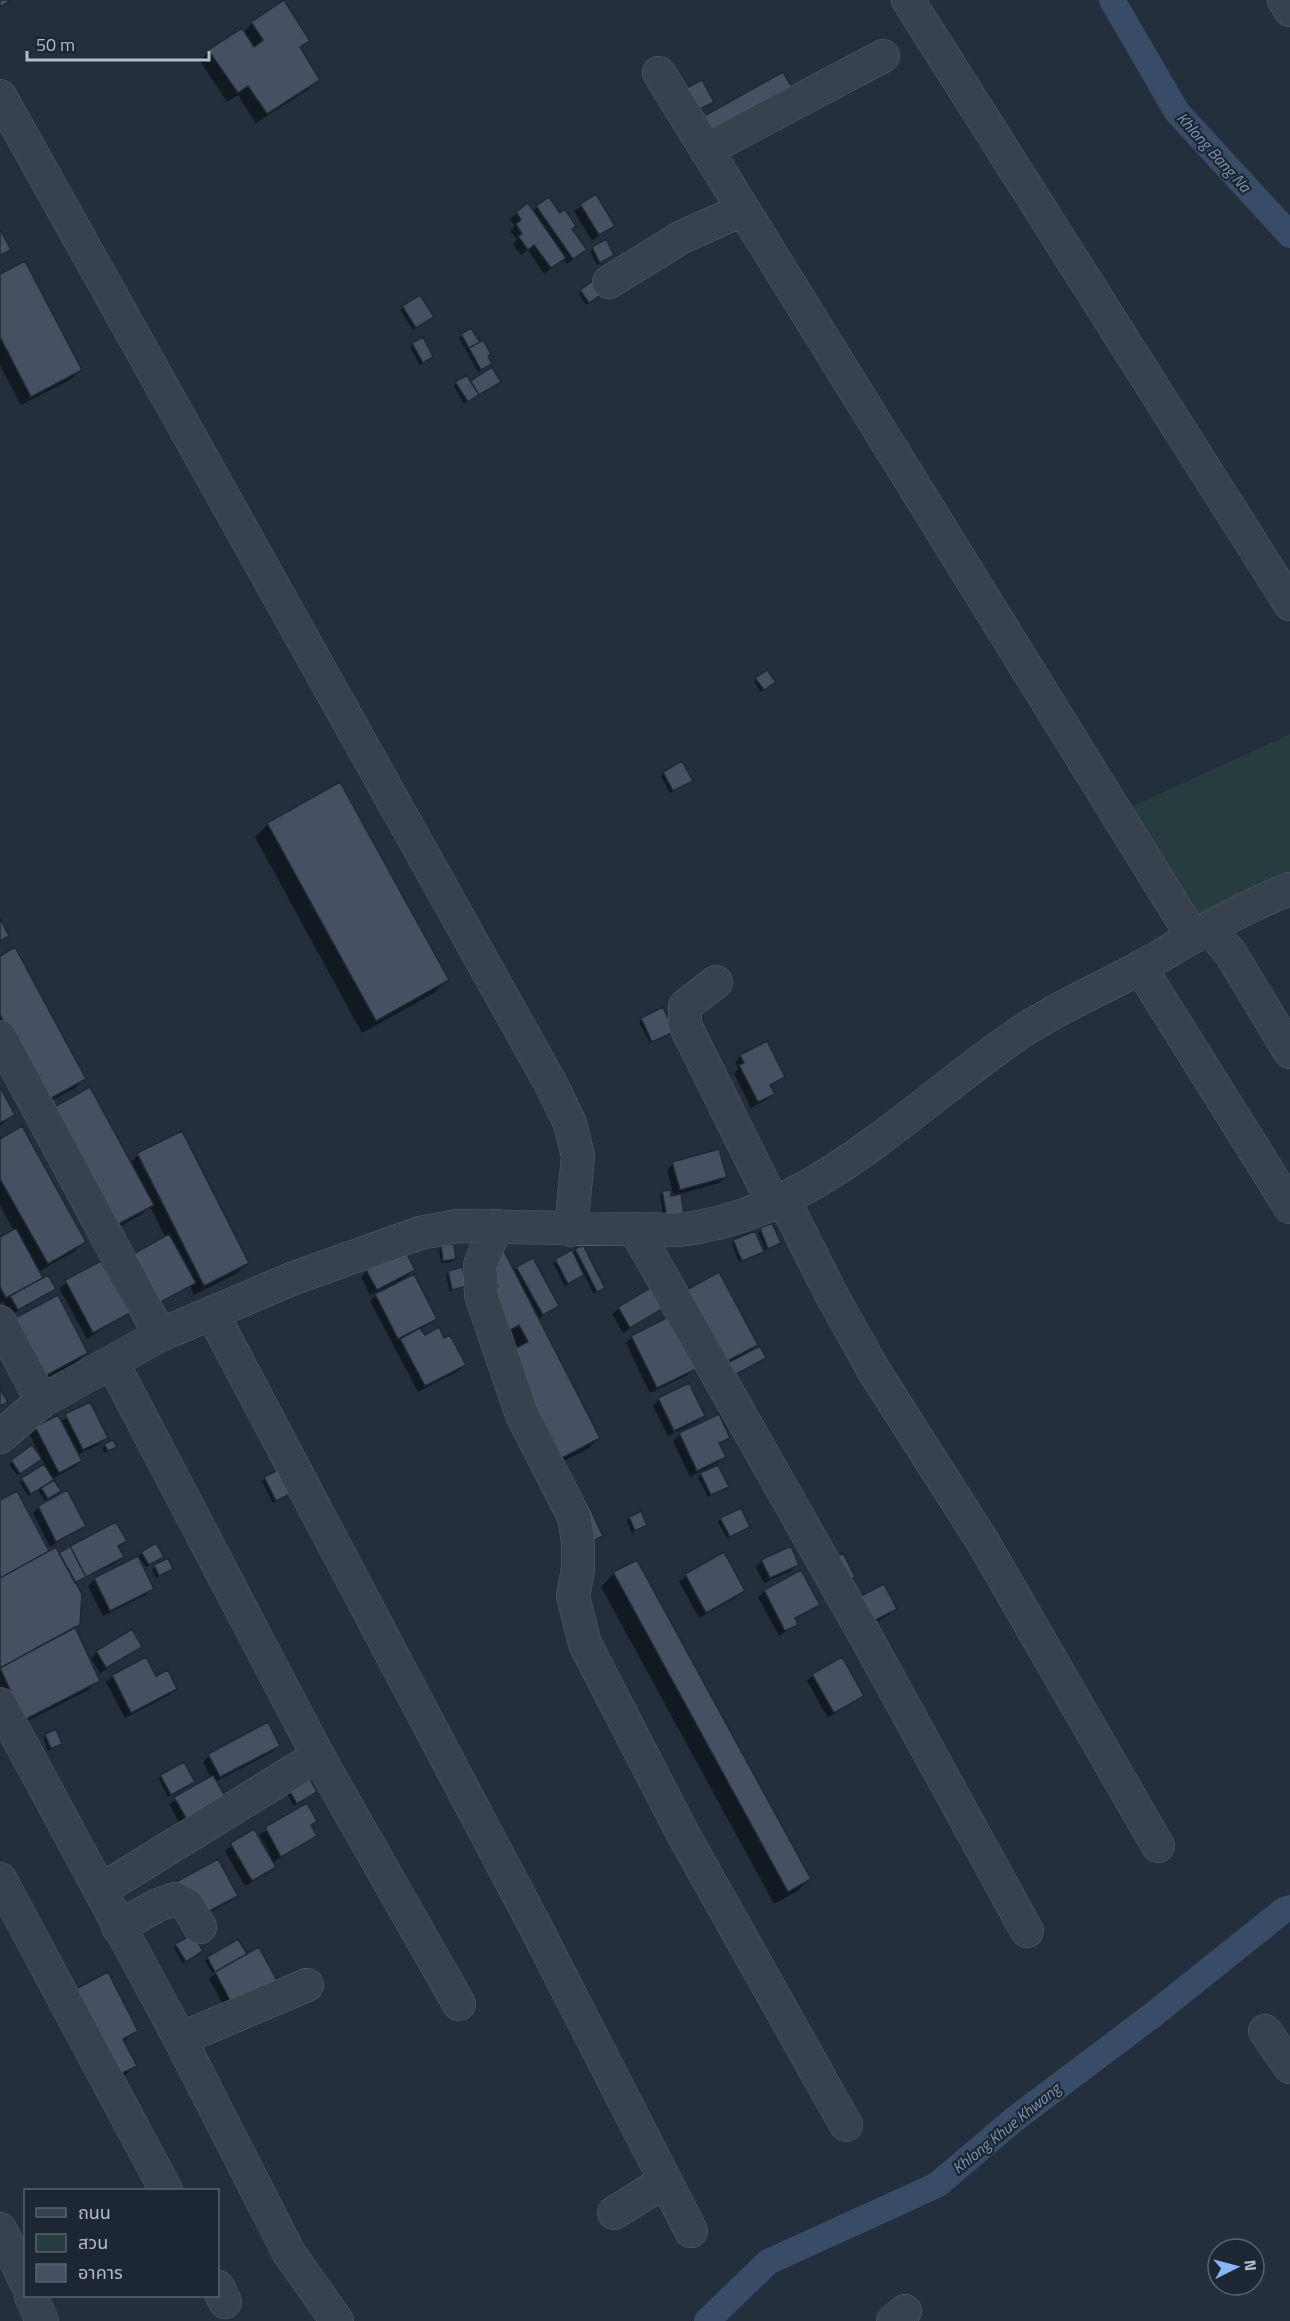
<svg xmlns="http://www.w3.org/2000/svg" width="1290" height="2321" font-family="'Titillium Web','Noto Sans Thai',sans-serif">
  <rect width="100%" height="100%" fill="#242f3e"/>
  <!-- green -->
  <path fill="#263c3f" d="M 1290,734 L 1290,906 L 1186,950 L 1107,818 Z"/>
  <!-- shadow -->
  <path fill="#0007" d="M 252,23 L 308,41 L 299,49 L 318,79 L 309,89 L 256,123 L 238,95 L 227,102 L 200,61 L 209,51 L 243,33 Z
    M 596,196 L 613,225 L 592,241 L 574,211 Z
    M 537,207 L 570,230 L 585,250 L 567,264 L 563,259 L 544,274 L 528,250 L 521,255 L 513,244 L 517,240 L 510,231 L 515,226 L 510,219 L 517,213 L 532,212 Z
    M 605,242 L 612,255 L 597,265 L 590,251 Z
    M 0,276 L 80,370 L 70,380 L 21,405 L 0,365 Z
    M 581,291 L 601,295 L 586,305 L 579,294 Z
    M 403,307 L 432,317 L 413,330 L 400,310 Z
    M 471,330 L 490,364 L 478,372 L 459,338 Z
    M 413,344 L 432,357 L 420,365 L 410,347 Z
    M 456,383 L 497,384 L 464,404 L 454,386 Z
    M 756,680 L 771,684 L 761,692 L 754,682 Z
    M 664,773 L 688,783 L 670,793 L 661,776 Z
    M 339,784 L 447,980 L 434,993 L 362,1033 L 255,837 L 268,824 Z
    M 0,957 L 84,1079 L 75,1088 L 36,1109 L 0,1042 Z
    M 642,1019 L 672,1031 L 650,1043 L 639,1022 Z
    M 741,1056 L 783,1076 L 769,1087 L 773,1094 L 766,1100 L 751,1108 L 734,1073 L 738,1069 L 735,1062 Z
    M 0,1090 L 13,1114 L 0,1126 Z
    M 0,1140 L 85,1241 L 75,1251 L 38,1272 L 43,1280 L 54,1289 L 11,1315 L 3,1301 L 0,1303 L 0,1239 L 14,1231 L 0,1205 Z
    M 138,1155 L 247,1263 L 237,1273 L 194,1295 L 190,1286 L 152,1308 L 165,1237 L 150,1206 L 142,1214 L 101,1237 L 130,1163 Z
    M 673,1164 L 725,1177 L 719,1183 L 679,1194 L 683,1215 L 664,1220 L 660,1195 L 663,1192 L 674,1197 L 667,1170 Z
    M 771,1225 L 779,1243 L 765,1250 L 758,1232 Z
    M 734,1241 L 759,1254 L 739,1262 L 732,1244 Z
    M 442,1247 L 454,1259 L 451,1262 L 441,1263 L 439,1249 Z
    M 582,1247 L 604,1288 L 594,1294 L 584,1274 L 565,1286 L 553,1263 Z
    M 100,1263 L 128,1313 L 87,1339 L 59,1288 Z
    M 517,1268 L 557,1306 L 538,1319 L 598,1438 L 589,1448 L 552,1467 L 475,1270 L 513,1272 Z
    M 413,1270 L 402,1281 L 435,1319 L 420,1330 L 424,1337 L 443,1340 L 464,1364 L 458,1371 L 418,1392 L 370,1301 L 381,1290 L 370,1295 L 361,1277 L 367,1271 Z
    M 448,1272 L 465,1286 L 450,1292 L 446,1275 Z
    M 58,1297 L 86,1353 L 76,1363 L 35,1384 Z
    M 619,1308 L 660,1309 L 623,1333 L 612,1314 Z
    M 673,1311 L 756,1344 L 748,1353 L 708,1374 Z
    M 632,1337 L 694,1369 L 688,1375 L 650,1393 L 626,1343 Z
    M 659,1399 L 703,1415 L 697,1422 L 668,1436 L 653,1406 Z
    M 89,1404 L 106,1438 L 100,1444 L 77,1455 L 80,1461 L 74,1467 L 52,1479 L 59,1491 L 56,1494 L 45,1501 L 38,1490 L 28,1496 L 19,1482 L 45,1465 L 41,1457 L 17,1475 L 9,1464 L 32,1447 L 40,1455 L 30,1435 L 36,1429 L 60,1422 Z
    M 718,1416 L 729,1438 L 718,1446 L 724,1457 L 717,1463 L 690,1477 L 673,1441 L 680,1435 Z
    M 105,1445 L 115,1447 L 105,1453 L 102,1448 Z
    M 701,1475 L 727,1487 L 708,1497 L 698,1477 Z
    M 265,1479 L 290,1493 L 273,1503 L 262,1481 Z
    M 0,1502 L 48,1553 L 58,1554 L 125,1541 L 119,1547 L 122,1556 L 116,1563 L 74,1583 L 74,1628 L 98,1680 L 88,1690 L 14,1728 L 0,1698 Z
    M 39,1507 L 84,1526 L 50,1547 L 33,1513 Z
    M 629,1518 L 645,1525 L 632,1533 L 627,1521 Z
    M 721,1519 L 746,1529 L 727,1538 L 718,1522 Z
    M 142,1553 L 159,1559 L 146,1567 L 139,1556 Z
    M 724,1554 L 743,1591 L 737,1597 L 699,1618 L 679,1581 Z
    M 137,1558 L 152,1588 L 146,1595 L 103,1616 L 88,1586 L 95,1579 Z
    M 167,1560 L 171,1569 L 156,1578 L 152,1569 Z
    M 762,1561 L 797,1564 L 791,1571 L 764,1583 L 756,1567 Z
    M 614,1573 L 809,1879 L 796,1892 L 774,1904 L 601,1587 Z
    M 765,1591 L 818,1605 L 794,1620 L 796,1624 L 779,1636 L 758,1597 Z
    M 848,1607 L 895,1609 L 889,1615 L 859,1630 Z
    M 140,1646 L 100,1673 L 91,1658 L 97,1652 Z
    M 813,1675 L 862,1696 L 828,1718 L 807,1681 Z
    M 113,1676 L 155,1678 L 176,1688 L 169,1695 L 125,1718 L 106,1682 Z
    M 46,1735 L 61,1744 L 48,1751 L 43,1738 Z
    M 278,1745 L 272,1752 L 215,1782 L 184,1832 L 169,1804 L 211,1778 L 203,1762 L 209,1756 Z
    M 161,1776 L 193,1782 L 168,1797 L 159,1779 Z
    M 286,1792 L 315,1792 L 294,1806 Z
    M 306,1805 L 315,1821 L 310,1826 L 315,1836 L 272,1863 L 274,1867 L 268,1873 L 245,1886 L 225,1851 L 253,1831 L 267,1855 L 270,1853 L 259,1835 Z
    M 177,1883 L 236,1896 L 229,1902 L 190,1923 Z
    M 238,1941 L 230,2017 L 209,1979 L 218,1971 L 212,1973 L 205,1960 Z
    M 176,1945 L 202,1951 L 183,1963 L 174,1948 Z
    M 61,2003 L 137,2030 L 123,2042 L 135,2065 L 125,2075 L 104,2086 Z"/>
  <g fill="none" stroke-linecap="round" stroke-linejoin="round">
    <!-- canal -->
    <path stroke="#394c67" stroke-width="26" d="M 1112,0 L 1177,112 L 1290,235
      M 707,2321 L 768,2262 L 937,2185 L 1016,2118 L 1154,2014 L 1284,1910 L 1290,1908"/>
  </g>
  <!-- building -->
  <path fill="#455162" stroke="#1f2835" stroke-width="1.5" d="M 0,0 L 12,0 L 0,7 Z
    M 284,0 L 310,41 L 300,47 L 320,80 L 267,114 L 248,86 L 238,93 L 208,50 L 242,28 L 254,47 L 263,40 L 251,22 Z
    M 783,72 L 794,91 L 714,135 L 704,116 Z
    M 702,80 L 714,102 L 694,112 L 682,90 Z
    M 596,194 L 615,226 L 599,235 L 580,204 Z
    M 549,197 L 560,213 L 565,209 L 576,226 L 572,229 L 587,250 L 573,259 L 536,206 Z
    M 528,203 L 566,258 L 551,268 L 534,245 L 528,250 L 518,236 L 522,234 L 516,224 L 521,220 L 516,212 Z
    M 0,229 L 11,250 L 0,255 Z
    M 606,239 L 614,255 L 600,263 L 592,247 Z
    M 25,261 L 82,370 L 31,397 L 0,337 L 0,274 Z
    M 596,279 L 605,292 L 589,303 L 580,290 Z
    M 420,295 L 434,317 L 416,328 L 402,306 Z
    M 471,328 L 480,342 L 469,348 L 461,334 Z
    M 423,337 L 433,357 L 423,363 L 412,343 Z
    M 483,340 L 491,354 L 488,356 L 492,364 L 481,370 L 469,348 Z
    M 492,367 L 501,382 L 479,395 L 470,381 Z
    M 467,375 L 479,395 L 468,402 L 455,382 Z
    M 767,670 L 776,682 L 764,690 L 755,678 Z
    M 682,761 L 693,781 L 673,791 L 663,772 Z
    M 340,782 L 449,980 L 376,1021 L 267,823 Z
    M 0,918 L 9,936 L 0,941 Z
    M 15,947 L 86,1079 L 46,1101 L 0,1015 L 0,956 Z
    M 663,1007 L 674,1032 L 652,1042 L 641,1018 Z
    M 767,1041 L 785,1077 L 770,1085 L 775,1094 L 758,1102 L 739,1065 L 744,1063 L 740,1055 Z
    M 0,1087 L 15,1115 L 0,1123 Z
    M 90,1087 L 154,1205 L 111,1228 L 47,1111 Z
    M 22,1126 L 86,1242 L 48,1264 L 0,1179 L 0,1139 Z
    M 182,1131 L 249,1263 L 204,1286 L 137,1153 Z
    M 719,1149 L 727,1177 L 680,1190 L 672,1162 Z
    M 671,1190 L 671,1196 L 681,1194 L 684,1215 L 667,1218 L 662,1191 Z
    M 772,1223 L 781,1243 L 768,1249 L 760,1228 Z
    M 16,1228 L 43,1278 L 6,1298 L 0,1287 L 0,1237 Z
    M 755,1231 L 764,1252 L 742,1261 L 733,1240 Z
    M 169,1234 L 196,1283 L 159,1303 L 133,1254 Z
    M 454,1244 L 456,1259 L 443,1261 L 441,1245 Z
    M 583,1245 L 605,1288 L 597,1292 L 575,1249 Z
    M 503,1249 L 600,1438 L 562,1458 L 508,1352 L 528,1342 L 519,1325 L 507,1332 L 486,1292 L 498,1286 L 484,1259 Z
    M 405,1250 L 415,1270 L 377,1290 L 366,1270 Z
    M 572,1250 L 584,1275 L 568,1284 L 555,1259 Z
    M 533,1258 L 559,1306 L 543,1315 L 516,1267 Z
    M 101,1261 L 130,1313 L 93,1333 L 65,1280 Z
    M 462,1267 L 467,1286 L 452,1290 L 448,1271 Z
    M 719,1272 L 758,1345 L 718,1366 L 681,1293 Z
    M 414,1274 L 437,1319 L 398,1339 L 375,1294 Z
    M 48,1275 L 56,1289 L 18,1310 L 10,1296 Z
    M 650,1288 L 662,1309 L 630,1328 L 618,1307 Z
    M 58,1295 L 88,1353 L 45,1376 L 15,1318 Z
    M 670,1316 L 696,1369 L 657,1388 L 631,1336 Z
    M 439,1327 L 444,1338 L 450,1335 L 466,1365 L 425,1386 L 400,1339 L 420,1328 L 425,1335 Z
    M 760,1346 L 766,1358 L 727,1379 L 720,1367 Z
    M 689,1383 L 705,1416 L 674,1431 L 658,1398 Z
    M 0,1389 L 8,1402 L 0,1406 Z
    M 90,1402 L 108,1438 L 83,1450 L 65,1414 Z
    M 719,1414 L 730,1438 L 719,1443 L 726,1457 L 697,1471 L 679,1433 Z
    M 58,1415 L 82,1461 L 59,1473 L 35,1427 Z
    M 113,1440 L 117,1447 L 108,1451 L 104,1444 Z
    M 32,1445 L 42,1459 L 20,1474 L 11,1460 Z
    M 44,1464 L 54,1480 L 31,1494 L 21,1478 Z
    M 718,1465 L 729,1487 L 711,1495 L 700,1473 Z
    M 280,1469 L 292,1493 L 276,1501 L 264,1477 Z
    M 54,1480 L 61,1491 L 48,1499 L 41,1488 Z
    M 67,1490 L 86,1526 L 56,1542 L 38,1506 Z
    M 17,1491 L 49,1551 L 0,1578 L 0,1500 Z
    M 589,1506 L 603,1536 L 588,1543 L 574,1513 Z
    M 741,1508 L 750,1527 L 730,1537 L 720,1518 Z
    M 641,1511 L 647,1525 L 635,1531 L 629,1517 Z
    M 116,1522 L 127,1541 L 118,1546 L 124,1557 L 86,1577 L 70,1546 Z
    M 156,1543 L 164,1557 L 149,1565 L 141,1552 Z
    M 70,1546 L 86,1577 L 75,1583 L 59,1553 Z
    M 791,1546 L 799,1565 L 770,1578 L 761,1560 Z
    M 56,1547 L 82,1594 L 80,1625 L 0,1668 L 0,1578 Z
    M 724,1552 L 745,1591 L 706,1613 L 685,1574 Z
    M 843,1553 L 855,1577 L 844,1583 L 832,1560 Z
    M 138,1556 L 154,1589 L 110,1611 L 94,1578 Z
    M 168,1558 L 173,1569 L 159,1576 L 154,1565 Z
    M 637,1560 L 811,1879 L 788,1892 L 613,1572 Z
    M 801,1570 L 820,1605 L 795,1618 L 798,1625 L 785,1631 L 764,1590 Z
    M 884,1584 L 897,1609 L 866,1625 L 853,1600 Z
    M 75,1627 L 100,1681 L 24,1720 L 0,1668 Z
    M 132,1629 L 142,1647 L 106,1668 L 96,1651 Z
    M 146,1657 L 156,1676 L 168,1670 L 177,1689 L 131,1713 L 112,1675 Z
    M 842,1657 L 864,1696 L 834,1713 L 812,1674 Z
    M 268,1722 L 280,1746 L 220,1777 L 208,1754 Z
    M 56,1729 L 62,1744 L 51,1749 L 45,1734 Z
    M 184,1762 L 195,1782 L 171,1795 L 160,1775 Z
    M 213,1775 L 230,1805 L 191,1827 L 174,1797 Z
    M 309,1777 L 317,1792 L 297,1804 L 288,1788 Z
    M 307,1803 L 317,1821 L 311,1825 L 317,1836 L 281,1857 L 265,1827 Z
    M 254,1829 L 276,1867 L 252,1881 L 230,1843 Z
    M 218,1859 L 238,1896 L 196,1918 L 176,1882 Z
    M 193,1934 L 203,1951 L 186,1962 L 175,1944 Z
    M 238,1939 L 247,1954 L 215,1972 L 207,1957 Z
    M 259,1947 L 281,1988 L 236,2012 L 215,1972 Z
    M 108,1972 L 138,2031 L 123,2039 L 137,2066 L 114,2077 L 70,1992 Z"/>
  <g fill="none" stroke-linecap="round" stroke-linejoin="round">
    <!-- minor casing -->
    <g stroke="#565f6c" stroke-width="34">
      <path id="minor" d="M 908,0 L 1290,604
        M 1284,0 L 1290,10
        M 659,73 L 1193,937
        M 0,96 L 552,1086 L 570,1123 L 578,1156 L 571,1230
        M 706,150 L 883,56
        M 609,282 L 682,237 L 742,210
        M 1209,928 L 1231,954 L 1290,1052
        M 1140,967 L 1290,1207
        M 716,982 L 685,1006 L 685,1025 L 773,1203
        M 0,1037 L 160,1335
        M 783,1198 L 830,1292 L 874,1371 L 983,1542 L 1158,1846
        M 496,1226 L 480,1265 L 481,1295 L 522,1415 L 574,1517 L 578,1541 L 578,1570 L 573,1596 L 585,1644 L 683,1834 L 846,2125
        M 635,1229 L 866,1637 L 1027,1931
        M 213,1315 L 534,1924 L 691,2231
        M 0,1322 L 42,1401
        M 112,1362 L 318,1756 L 459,2004
        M 0,1437 L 42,1401 L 160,1335 L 294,1278 L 420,1233 L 457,1226 L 678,1230 C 816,1215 912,1105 1021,1032 C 1059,1007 1101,989 1141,967 C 1190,939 1238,909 1290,889
        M 0,1704 L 180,2039 L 289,2253 L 337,2321
        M 0,1879 L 166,2190
        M 101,1890 L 318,1756
        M 118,1927 L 158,1905 L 175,1899 L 187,1905 L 200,1927
        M 1265,2031 L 1290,2067
        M 180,2039 L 307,1985
        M 614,2213 L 665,2181
        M 0,2229 L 26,2282
        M 218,2287 L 225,2302
        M 31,2296 L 42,2321
        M 893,2321 L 905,2311"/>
    </g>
    <!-- minor -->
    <use href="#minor" stroke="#38414e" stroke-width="33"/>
  </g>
  <g text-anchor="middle" stroke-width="4.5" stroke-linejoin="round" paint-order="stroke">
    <!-- water labels -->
    <g font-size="16" font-style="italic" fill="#7c92b1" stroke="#1d2633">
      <text transform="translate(1214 152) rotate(48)" y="6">Khlong Bang Na</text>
      <text transform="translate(1006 2128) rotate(-39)" y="6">Khlong Khue Khwang</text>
    </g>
  </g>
  <!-- legend -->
  <rect x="24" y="2189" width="195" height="108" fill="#1d2633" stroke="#59626f" stroke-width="1.5"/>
  <rect x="36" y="2208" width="30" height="9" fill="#38414e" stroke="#59626f" stroke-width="1.5"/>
  <text x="78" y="2219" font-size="18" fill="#b4bcc9">ถนน</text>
  <rect x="36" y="2234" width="30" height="18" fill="#263c3f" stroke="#59626f" stroke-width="1.5"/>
  <text x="78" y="2249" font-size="18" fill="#b4bcc9">สวน</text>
  <rect x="36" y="2264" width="30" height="18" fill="#455162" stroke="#59626f" stroke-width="1.5"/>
  <text x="78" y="2279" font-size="18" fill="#b4bcc9">อาคาร</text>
  <!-- north arrow -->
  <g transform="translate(1236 2267) rotate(84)"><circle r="28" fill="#1d2633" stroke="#59626f" stroke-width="1.5"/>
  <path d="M0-4.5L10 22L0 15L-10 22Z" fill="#8ab4f8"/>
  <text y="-9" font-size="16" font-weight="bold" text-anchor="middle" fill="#b4bcc9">N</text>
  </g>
  <!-- scale -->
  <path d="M27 51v9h182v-9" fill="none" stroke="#b4bcc9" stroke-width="3"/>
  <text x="36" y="51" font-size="18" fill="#b4bcc9" stroke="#1d2633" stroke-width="4.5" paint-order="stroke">50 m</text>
</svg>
